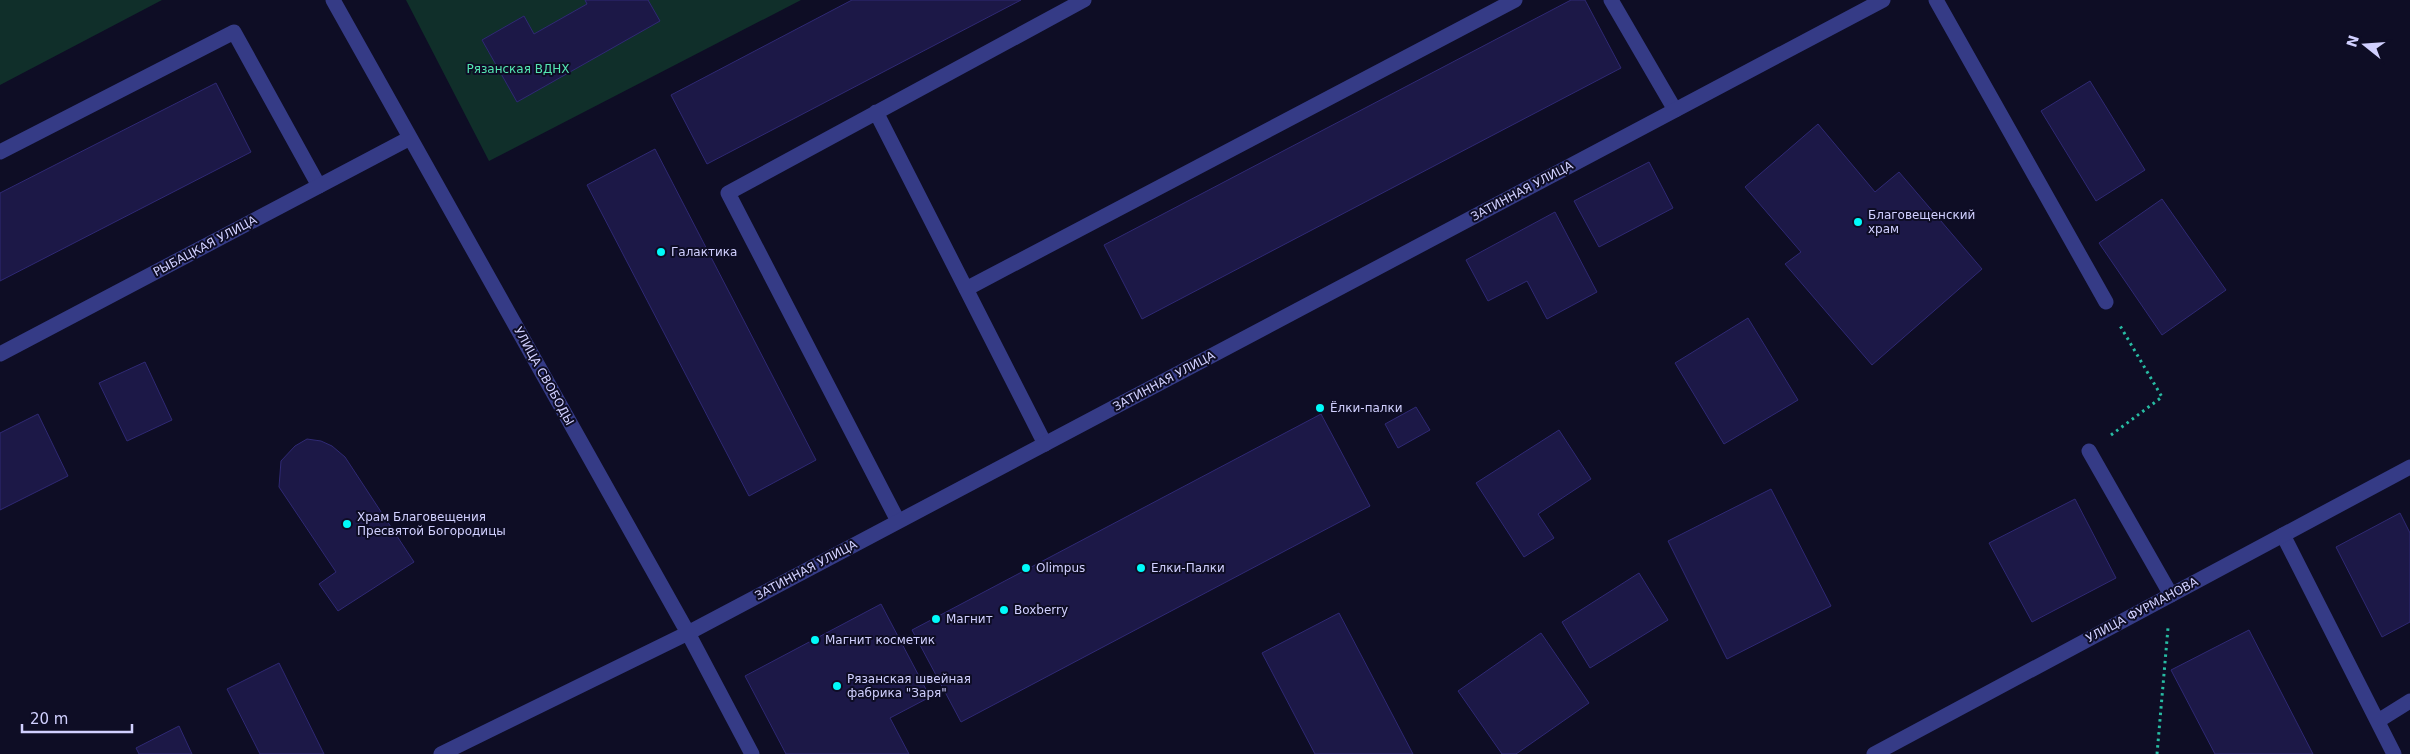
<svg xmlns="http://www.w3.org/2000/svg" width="2410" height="754" font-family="'DejaVu Sans',sans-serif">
  <rect width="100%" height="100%" fill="#0e0d25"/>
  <!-- green -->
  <path fill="#102f2a" d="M 0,0 L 162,0 L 0,85 Z
    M 406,0 L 801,0 L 489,161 Z"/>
  <!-- building -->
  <path fill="#1c1847" stroke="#2f2974" d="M 585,0 L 648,0 L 660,21 L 517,102 L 482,40 L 524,16 L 534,34 L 587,4 Z
    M 852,0 L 1021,0 L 707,164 L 671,95 Z
    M 1571,0 L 1585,0 L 1621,68 L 1142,319 L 1104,245 Z
    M 2090,81 L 2145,170 L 2096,201 L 2041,111 Z
    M 216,83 L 251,152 L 0,281 L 0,193 Z
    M 1818,124 L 1875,192 L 1899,172 L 1982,269 L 1872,365 L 1785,264 L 1801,252 L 1745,187 Z
    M 655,149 L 816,460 L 749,496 L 587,185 Z
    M 1649,162 L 1673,208 L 1599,247 L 1574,201 Z
    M 2162,199 L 2226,290 L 2162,335 L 2099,243 Z
    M 1555,212 L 1597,292 L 1547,319 L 1527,281 L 1488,301 L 1466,260 Z
    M 1748,318 L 1798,400 L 1724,444 L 1675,363 Z
    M 145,362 L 172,420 L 127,441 L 99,383 Z
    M 1416,407 L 1430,430 L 1398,448 L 1385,424 Z
    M 38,414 L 68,476 L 0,510 L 0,433 Z
    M 1321,414 L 1370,506 L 961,722 L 912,630 Z
    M 1559,430 L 1591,479 L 1538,514 L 1554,538 L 1524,557 L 1476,483 Z
    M 307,439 L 321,441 L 332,446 L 345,457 L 414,562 L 338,611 L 319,584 L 336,572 L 279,487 L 281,461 L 295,446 Z
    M 1771,489 L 1831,606 L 1727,659 L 1668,541 Z
    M 2075,499 L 2116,578 L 2032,622 L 1989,543 Z
    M 2400,513 L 2410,533 L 2410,622 L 2382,637 L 2336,547 Z
    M 1639,573 L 1668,620 L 1590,668 L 1562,622 Z
    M 881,604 L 930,697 L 890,718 L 909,754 L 786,754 L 745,676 Z
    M 1339,613 L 1413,754 L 1315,754 L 1262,653 Z
    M 2249,630 L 2313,754 L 2215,754 L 2171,670 Z
    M 1541,633 L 1589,703 L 1516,754 L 1502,754 L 1458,691 Z
    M 279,663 L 324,754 L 260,754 L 227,689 Z
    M 179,726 L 192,754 L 139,754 L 136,748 Z"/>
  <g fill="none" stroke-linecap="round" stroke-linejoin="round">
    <!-- path -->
    <path stroke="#27bca3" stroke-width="3" stroke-dasharray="2.5 4" stroke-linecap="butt" d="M 2111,435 L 2162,397 L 2119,324
      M 2157,754 L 2168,628"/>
    <!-- lane -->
    <path stroke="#353b86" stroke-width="15" d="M 1611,0 L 1675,110
      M 1936,0 L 2106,302
      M 876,112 L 1045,444
      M 0,152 L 234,32 L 319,186
      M 966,289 L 1515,0
      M 2089,451 L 2171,595
      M 898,521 L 728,193 L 1084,0
      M 2283,535 L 2394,754
      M 2378,721 L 2410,701"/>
    <!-- street -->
    <path stroke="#353b86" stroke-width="15" d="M 333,0 L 688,633 L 752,754
      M 0,354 L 410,138
      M 441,754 L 688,633 L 1883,0
      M 1874,754 L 2410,467"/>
  </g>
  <!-- markers -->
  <g fill="#00fbfa" stroke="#0e0d25" stroke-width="2">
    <circle cx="1858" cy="222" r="5"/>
    <circle cx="661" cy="252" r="5"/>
    <circle cx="1320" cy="408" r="5"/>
    <circle cx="347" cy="524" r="5"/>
    <circle cx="1026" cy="568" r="5"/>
    <circle cx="1141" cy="568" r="5"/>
    <circle cx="1004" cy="610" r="5"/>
    <circle cx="936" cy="619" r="5"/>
    <circle cx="815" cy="640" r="5"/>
    <circle cx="837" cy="686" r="5"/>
  </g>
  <g text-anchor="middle" stroke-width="4" stroke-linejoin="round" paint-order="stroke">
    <!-- park labels -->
    <g font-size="12" fill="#55e6b2" stroke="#0e0d25">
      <text x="518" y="73">Рязанская ВДНХ</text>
    </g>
    <!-- street labels -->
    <g font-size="12" fill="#d1d0ff" stroke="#0e0d25">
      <text transform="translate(1522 191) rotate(-28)" y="4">ЗАТИННАЯ УЛИЦА</text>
      <text transform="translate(205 246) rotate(-28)" y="4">РЫБАЦКАЯ УЛИЦА</text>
      <text transform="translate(544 376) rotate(61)" y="4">УЛИЦА СВОБОДЫ</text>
      <text transform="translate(1164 381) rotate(-28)" y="4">ЗАТИННАЯ УЛИЦА</text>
      <text transform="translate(806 570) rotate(-28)" y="4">ЗАТИННАЯ УЛИЦА</text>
      <text transform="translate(2142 610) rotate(-28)" y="4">УЛИЦА ФУРМАНОВА</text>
    </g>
    <!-- poi labels -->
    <g font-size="12" fill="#d1d0ff" stroke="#0e0d25" text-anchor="start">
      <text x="1868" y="219">Благовещенский<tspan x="1868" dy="14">храм</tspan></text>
      <text x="671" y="256">Галактика</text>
      <text x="1330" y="412">Ёлки-палки</text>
      <text x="357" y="521">Храм Благовещения<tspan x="357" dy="14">Пресвятой Богородицы</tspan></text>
      <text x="1036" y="572">Olimpus</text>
      <text x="1151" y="572">Елки-Палки</text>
      <text x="1014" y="614">Boxberry</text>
      <text x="946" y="623">Магнит</text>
      <text x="825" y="644">Магнит косметик</text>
      <text x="847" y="683">Рязанская швейная<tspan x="847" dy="14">фабрика "Заря"</tspan></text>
    </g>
  </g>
  <!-- north arrow -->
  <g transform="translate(2365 45) rotate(287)" stroke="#0e0d25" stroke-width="4" paint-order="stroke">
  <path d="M0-4L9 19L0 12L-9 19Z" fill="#d1d0ff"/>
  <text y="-8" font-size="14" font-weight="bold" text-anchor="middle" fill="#d1d0ff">N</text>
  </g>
  <!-- scale -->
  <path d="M22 724v8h110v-8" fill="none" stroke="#d1d0ff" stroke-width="2.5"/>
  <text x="30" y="724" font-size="15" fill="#d1d0ff" stroke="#0e0d25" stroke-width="4" paint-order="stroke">20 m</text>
</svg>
